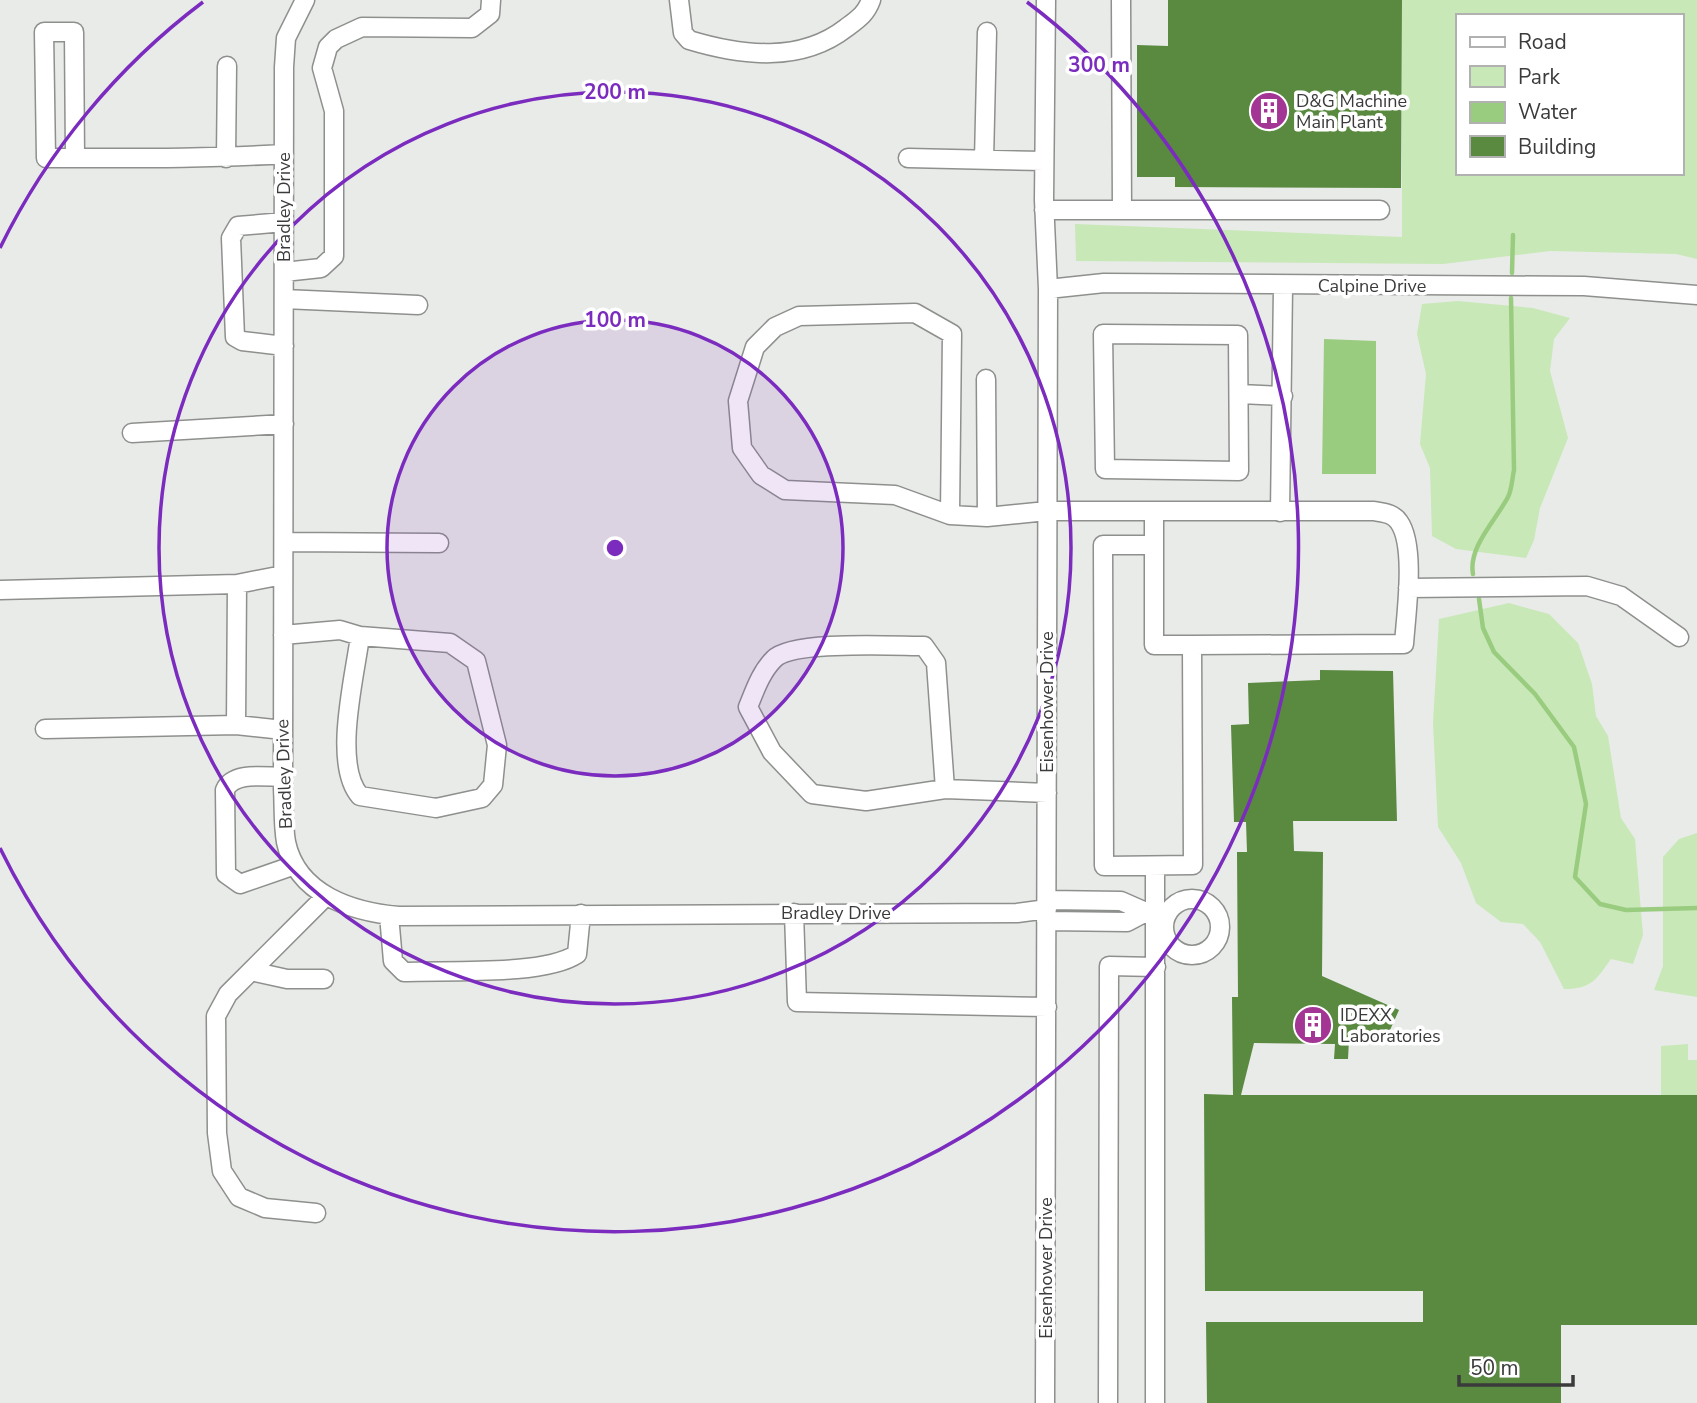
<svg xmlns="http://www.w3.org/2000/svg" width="1697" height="1403" font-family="'Nunito Sans',sans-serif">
  <rect width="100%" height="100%" fill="#e9ebe8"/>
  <!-- green -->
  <path fill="#c8e8b8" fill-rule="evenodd" d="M 1402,0 L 1697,0 L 1697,259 L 1676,254 L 1550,251 L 1443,264 L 1076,261 L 1075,224 L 1402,237 ZM 1457,16 L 1681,16 L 1681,173 L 1457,173 Z
    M 1458,301 L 1533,308 L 1570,318 L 1554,339 L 1550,371 L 1568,438 L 1540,508 L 1534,540 L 1526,558 L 1456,549 L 1432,536 L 1430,468 L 1420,444 L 1426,374 L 1417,334 L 1422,304 Z
    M 1509,603 L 1549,614 L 1578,643 L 1592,684 L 1596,716 L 1608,736 L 1621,818 L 1635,839 L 1643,935 L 1633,964 L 1611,959 C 1596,980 1591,989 1564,989 L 1540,942 L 1523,924 L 1501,922 L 1476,903 L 1461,863 L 1438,827 L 1433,723 L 1439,619 Z
    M 1697,833 L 1697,997 L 1654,990 L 1663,966 L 1663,857 L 1679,839 Z
    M 1688,1044 L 1688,1060 L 1697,1060 L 1697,1095 L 1661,1095 L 1661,1046 Z"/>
  <!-- water -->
  <path fill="#9acc80" d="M 1324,339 L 1376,341 L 1376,474 L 1322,474 Z"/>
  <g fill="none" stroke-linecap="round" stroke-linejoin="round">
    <!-- stream -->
    <path stroke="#9acc80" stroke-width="4.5" d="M 1512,273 L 1513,235
      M 1473,574 C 1468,547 1496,520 1508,497 C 1512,489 1512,479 1514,470 L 1511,298
      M 1479,599 L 1483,628 L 1494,652 L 1535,694 L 1574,747 L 1586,804 L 1575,877 L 1600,904 L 1626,910 L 1697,908"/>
  </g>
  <!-- building -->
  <path fill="#5a8940" d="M 1168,0 L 1402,0 L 1401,188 L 1175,187 L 1175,177 L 1137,177 L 1137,45 L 1168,46 Z
    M 1320,670 L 1393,671 L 1397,821 L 1293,821 L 1294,851 L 1323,852 L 1322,976 L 1399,1010 L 1386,1039 L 1349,1039 L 1348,1059 L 1334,1059 L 1335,1044 L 1254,1043 L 1241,1095 L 1697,1095 L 1697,1325 L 1561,1325 L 1561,1403 L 1207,1403 L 1206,1322 L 1423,1322 L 1423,1291 L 1205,1291 L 1204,1094 L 1233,1095 L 1232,997 L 1238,997 L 1237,852 L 1247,852 L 1246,822 L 1234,822 L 1231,725 L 1249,724 L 1248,683 L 1320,680 Z"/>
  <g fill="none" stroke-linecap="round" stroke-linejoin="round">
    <!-- minor casing -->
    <g stroke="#8e908d" stroke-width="21">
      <path id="minor" d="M 305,0 L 286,38 L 284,67 L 283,788 C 284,805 283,825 286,842 C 297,895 353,912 399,916 L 1017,913 L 1047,909
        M 679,0 L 683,33 L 689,40 C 742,56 801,63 846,28 C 858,19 866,14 871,0
        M 1121,0 L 1122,210
        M 75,158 L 74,32 L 44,32 L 46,158 C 125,158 205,159 284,154
        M 226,158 L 227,66
        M 908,158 L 1044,161
        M 984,160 L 987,32
        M 1044,210 L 1380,210
        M 284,222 L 238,226 L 231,238 L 235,337 L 242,341 L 284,346
        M 284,272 L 321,268 L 334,256 L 334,111 L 322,68 L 328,47 L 336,39 L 362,27 L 472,28 L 490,14 L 491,0
        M 1048,289 L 1104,283 L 1584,286 L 1697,295
        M 284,299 L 418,305
        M 1103,334 L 1238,335 L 1239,471 L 1105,469 Z
        M 986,379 L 987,517
        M 1240,394 L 1283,396
        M 132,433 L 284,424
        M 1154,511 L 1154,645 L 1192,645
        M 1280,512 L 1283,287
        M 950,515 L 952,334 L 915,313 L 799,316 L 775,327 L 755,347 L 738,401 L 742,448 L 761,475 L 785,490 L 895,495 L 950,515 L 987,517 L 1047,511 L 1374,511 C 1384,513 1393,513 1399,522 C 1416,546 1406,614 1404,644 L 1192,645 L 1193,865 L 1104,866 L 1103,545 L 1154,545
        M 284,542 L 439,543
        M 1408,588 L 1587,586 L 1621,596 L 1679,637
        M 0,590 L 237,584
        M 283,635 L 340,630 L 360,636 L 450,643 L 476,661 L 497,745 L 493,785 L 482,798 L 436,808 L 360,796 C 332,764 355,676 360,636
        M 45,729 L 236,725
        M 283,730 L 236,725 L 237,584 L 283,575
        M 283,777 C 265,777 233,771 225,790 L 226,874 L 240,884 L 295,865
        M 945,789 L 866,801 L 812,794 L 772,752 L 748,707 C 755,690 761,672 774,659 C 792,640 895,646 924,646 L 936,663 L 945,789 L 1047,793
        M 1155,867 L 1155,1403
        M1164 927a28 28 0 1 1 56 0a28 28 0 1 1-56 0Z
        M 1048,900 L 1121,901 L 1146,912
        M 794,913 L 797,1002 L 1047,1007
        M 389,915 L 393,961 L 404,972 C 447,970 544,976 577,954 L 581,914
        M 1046,921 L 1127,922 L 1146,912 L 1167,912
        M 251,971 L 287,979 L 324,979
        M 316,1213 L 265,1208 L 239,1197 L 222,1171 L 217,1133 L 216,1016 L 228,994 L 326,896
        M 1045,1403 L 1048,289 L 1044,200 L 1046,0
        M 1108,1403 L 1109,966 L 1156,967"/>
    </g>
    <!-- minor -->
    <use href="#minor" stroke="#fff" stroke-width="18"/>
  </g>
  <!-- distance rings -->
  <circle cx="615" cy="548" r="228" fill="#7b2cbf" fill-opacity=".12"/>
  <g fill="none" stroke="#7b2cbf" stroke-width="3.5">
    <circle cx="615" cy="548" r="228"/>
    <circle cx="615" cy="548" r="456"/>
    <path d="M0 248A684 684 0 0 1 203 2M1027 2A684 684 0 1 1 0 848"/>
  </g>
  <!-- icons -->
  <defs>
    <g id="building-disc" transform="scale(2.0125)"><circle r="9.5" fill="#a33694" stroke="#fff"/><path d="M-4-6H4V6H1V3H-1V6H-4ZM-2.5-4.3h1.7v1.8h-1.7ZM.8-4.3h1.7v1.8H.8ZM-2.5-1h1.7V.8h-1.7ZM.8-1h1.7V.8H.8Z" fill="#fff"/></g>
  </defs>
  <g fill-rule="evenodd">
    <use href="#building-disc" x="1269" y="111"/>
    <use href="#building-disc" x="1313" y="1025"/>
  </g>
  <g text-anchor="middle" stroke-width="7" stroke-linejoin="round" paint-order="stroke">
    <!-- poi labels -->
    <g font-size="18" fill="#3a3b3a" stroke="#fff" text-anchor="start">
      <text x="1296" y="107">D&amp;G Machine<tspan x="1296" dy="21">Main Plant</tspan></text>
      <text x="1340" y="1021">IDEXX<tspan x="1340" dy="21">Laboratories</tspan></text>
    </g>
    <!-- street labels -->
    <g font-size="18" fill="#3a3b3a" stroke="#fff">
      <text transform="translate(284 207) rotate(-90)" y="6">Bradley Drive</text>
      <text x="1372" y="292">Calpine Drive</text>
      <text transform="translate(1047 702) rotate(-90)" y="6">Eisenhower Drive</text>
      <text transform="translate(284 774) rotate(-92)" y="6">Bradley Drive</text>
      <text x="836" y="919">Bradley Drive</text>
      <text transform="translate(1046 1268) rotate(-90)" y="6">Eisenhower Drive</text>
    </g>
  </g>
  <circle cx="615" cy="548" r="10" fill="#7b2cbf" stroke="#fff" stroke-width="3.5"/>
  <g font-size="21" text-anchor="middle" font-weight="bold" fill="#7b2cbf" stroke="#fff" stroke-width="7" stroke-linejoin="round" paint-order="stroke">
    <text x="1099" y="72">300 m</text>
    <text x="615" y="99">200 m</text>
    <text x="615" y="327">100 m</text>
  </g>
  <!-- legend -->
  <rect x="1456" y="14" width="228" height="161" fill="#ffffff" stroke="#b0b1b0" stroke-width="2"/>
  <rect x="1470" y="37" width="35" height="10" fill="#ffffff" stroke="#b0b1b0" stroke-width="2"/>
  <text x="1518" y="49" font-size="21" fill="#3a3b3a">Road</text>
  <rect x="1470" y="66" width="35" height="21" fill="#c8e8b8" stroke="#b0b1b0" stroke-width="2"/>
  <text x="1518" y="84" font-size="21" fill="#3a3b3a">Park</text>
  <rect x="1470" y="102" width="35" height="21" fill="#9acc80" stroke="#b0b1b0" stroke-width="2"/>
  <text x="1518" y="119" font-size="21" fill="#3a3b3a">Water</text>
  <rect x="1470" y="136" width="35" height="21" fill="#5a8940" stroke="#b0b1b0" stroke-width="2"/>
  <text x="1518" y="154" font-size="21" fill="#3a3b3a">Building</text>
  <!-- scale -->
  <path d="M1459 1375v10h114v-10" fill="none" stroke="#3a3b3a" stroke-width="3.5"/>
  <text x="1470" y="1375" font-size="21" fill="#3a3b3a" stroke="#ffffff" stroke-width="5" paint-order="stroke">50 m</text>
</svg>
